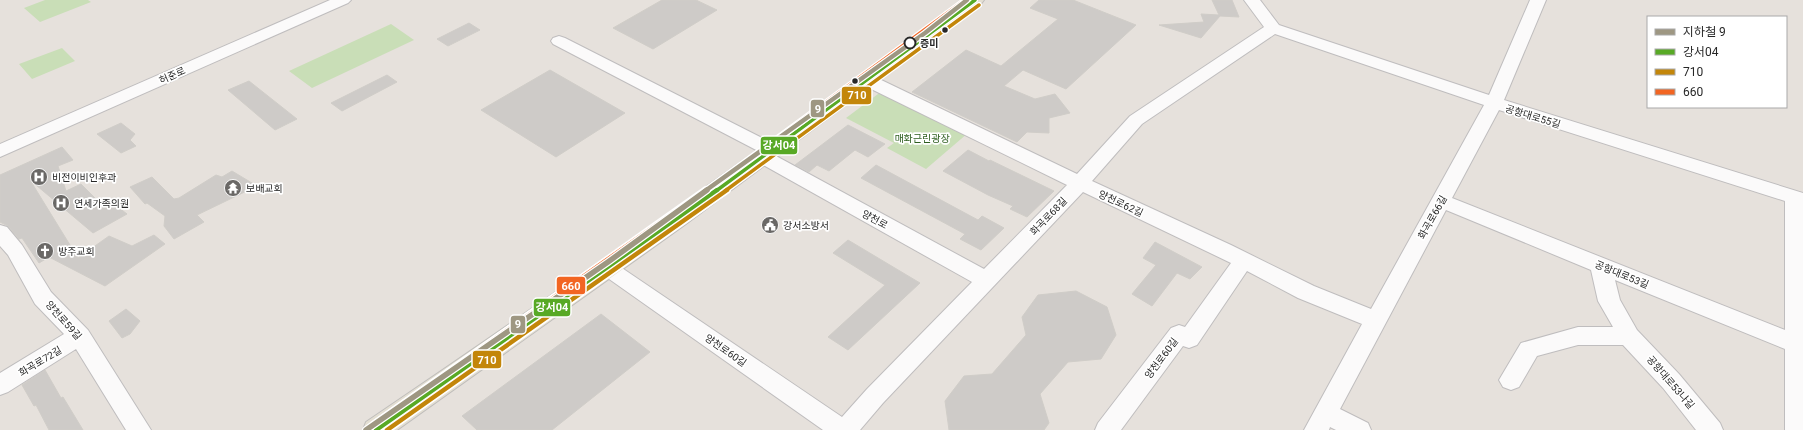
<svg xmlns="http://www.w3.org/2000/svg" width="1803" height="430" font-family="Roboto,'Noto Sans KR',sans-serif">
  <rect width="100%" height="100%" fill="#e6e1dc"/>
  <!-- green -->
  <path fill="#c9deb7" d="M 45,0 L 88,0 L 91,2 L 40,22 L 24,8 Z
    M 391,24 L 414,40 L 312,88 L 289,71 Z
    M 62,48 L 75,61 L 32,79 L 19,64 Z
    M 882,91 L 968,133 L 926,169 L 887,148 L 894,143 L 846,118 Z"/>
  <!-- building -->
  <path fill="#cecbc8" stroke="#d0cdc8" d="M 662,0 L 696,0 L 717,10 L 653,49 L 613,28 Z
    M 1039,0 L 1073,0 L 1136,25 L 1066,89 L 1023,70 L 1004,86 L 1035,99 L 1055,94 L 1070,113 L 1049,118 L 1049,133 L 1027,132 L 1017,142 L 912,92 L 966,50 L 1001,66 L 1058,19 L 1030,8 Z
    M 1212,0 L 1232,0 L 1239,17 L 1220,16 L 1201,38 L 1159,25 L 1204,22 L 1201,14 L 1219,15 Z
    M 469,23 L 480,30 L 448,46 L 437,39 Z
    M 550,70 L 625,113 L 556,157 L 481,110 Z
    M 387,75 L 397,82 L 342,111 L 331,103 Z
    M 249,81 L 297,119 L 275,130 L 228,90 Z
    M 121,123 L 135,134 L 130,140 L 136,146 L 121,153 L 97,134 Z
    M 848,125 L 885,144 L 868,157 L 855,150 L 829,171 L 817,165 L 809,172 L 795,165 Z
    M 62,147 L 73,160 L 58,166 L 66,191 L 81,184 L 101,204 L 109,200 L 127,214 L 93,233 L 30,180 L 78,258 L 109,236 L 132,246 L 154,235 L 165,244 L 105,286 L 49,257 L 39,263 L 22,238 L 19,239 L 8,226 L 0,222 L 0,175 Z
    M 968,150 L 989,161 L 990,160 L 1054,191 L 1027,217 L 1010,209 L 1013,206 L 988,195 L 943,171 Z
    M 876,165 L 978,220 L 982,216 L 1004,228 L 981,250 L 960,239 L 965,234 L 861,178 Z
    M 232,171 L 257,186 L 197,215 L 204,222 L 174,239 L 164,226 L 165,216 L 147,203 L 145,204 L 130,187 L 152,177 L 174,199 L 179,198 L 216,175 L 222,177 Z
    M 848,240 L 920,283 L 848,350 L 828,337 L 885,285 L 833,253 Z
    M 1155,242 L 1202,267 L 1190,279 L 1177,273 L 1152,306 L 1132,294 L 1156,265 L 1143,258 Z
    M 1076,291 L 1107,307 L 1116,335 L 1101,359 L 1068,362 L 1040,394 L 1049,423 L 1044,430 L 949,430 L 945,401 L 964,376 L 992,374 L 1026,335 L 1022,317 L 1038,295 Z
    M 126,309 L 140,321 L 130,334 L 122,338 L 109,321 Z
    M 601,314 L 650,352 L 552,430 L 477,430 L 462,416 Z
    M 45,370 L 61,398 L 63,397 L 83,430 L 49,430 L 36,405 L 34,406 L 22,385 Z"/>
  <g fill="none" stroke-linecap="round" stroke-linejoin="round">
    <!-- minor casing -->
    <g stroke="#bfbdbe" stroke-width="2">
      <path id="minor" d="M 330,0 L 351,0 L 348,3 L 0,157 L 0,144 Z
        M 1244,0 L 1260,0 L 1279,25 L 1489,95 L 1530,0 L 1546,0 L 1504,100 L 1803,193 L 1803,430 L 1785,430 L 1785,349 L 1615,280 L 1620,300 L 1637,330 L 1679,374 L 1720,423 L 1723,430 L 1696,430 L 1663,388 L 1623,345 L 1578,345 L 1537,356 L 1519,387 L 1511,390 L 1503,387 L 1499,380 L 1521,343 L 1578,327 L 1613,327 L 1598,301 L 1591,270 L 1446,210 L 1340,409 L 1368,423 L 1371,430 L 1336,430 L 1330,427 L 1329,430 L 1304,430 L 1362,324 L 1298,298 L 1247,271 L 1197,345 L 1189,348 L 1183,346 L 1121,430 L 1095,430 L 1098,423 L 1171,328 L 1179,325 L 1185,327 L 1231,263 L 1083,192 L 883,403 L 860,430 L 823,430 L 602,274 L 598,269 L 602,264 L 609,261 L 616,264 L 842,417 L 867,389 L 972,282 L 756,161 L 754,157 L 756,153 L 760,152 L 553,44 L 551,41 L 553,38 L 559,36 L 565,38 L 780,147 L 782,151 L 780,155 L 776,156 L 984,269 L 1067,185 L 863,85 L 860,81 L 863,77 L 869,76 L 875,77 L 1077,174 L 1130,116 L 1264,27 ZM 1275,34 L 1484,105 L 1371,309 L 1314,286 L 1231,245 L 1092,181 L 1142,124 ZM 1499,110 L 1785,201 L 1785,330 L 1452,198 Z
        M 0,225 L 7,227 L 22,245 L 51,292 L 88,330 L 151,430 L 126,430 L 76,349 L 8,392 L 0,395 L 0,373 L 64,334 L 35,304 L 8,255 L 0,246 Z"/>
    </g>
    <!-- major casing -->
    <g stroke="#bfbdbb" stroke-width="2">
      <path id="major" d="M 964,0 L 984,0 L 981,4 L 686,224 L 397,430 L 363,430 L 366,422 C 568,285 768,146 964,0 Z"/>
    </g>
    <!-- minor -->
    <use href="#minor" fill="#fbfafa" fill-rule="evenodd"/>
    <!-- major -->
    <use href="#major" fill="#e4dfd3" fill-rule="evenodd"/>
    <!-- bus-1-far1 casing -->
    <g stroke="#fff" stroke-width="6">
      <path id="bus-1-far1" d="M 716,191 L 975,0"/>
    </g>
    <!-- bus-1 casing -->
    <g stroke="#fff" stroke-width="8">
      <path id="bus-1" d="M 376,430 L 717,190"/>
    </g>
    <!-- bus-2-far1 casing -->
    <g stroke="#fff" stroke-width="6">
      <path id="bus-2-far1" d="M 725,191 L 979,5"/>
    </g>
    <!-- bus-2 casing -->
    <g stroke="#fff" stroke-width="8">
      <path id="bus-2" d="M 387,430 L 727,190"/>
    </g>
    <!-- bus-3-far1 casing -->
    <g stroke="#fff" stroke-width="6">
      <path id="bus-3-far1" d="M 705,191 L 965,0"/>
    </g>
    <!-- bus-3 casing -->
    <g stroke="#fff" stroke-width="8">
      <path id="bus-3" d="M 373,425 L 706,190"/>
    </g>
    <!-- bus-1-far1 -->
    <use href="#bus-1-far1" stroke="#58a925" stroke-width="3.5"/>
    <!-- bus-1 -->
    <use href="#bus-1" stroke="#58a925" stroke-width="4.5"/>
    <!-- bus-2-far1 -->
    <use href="#bus-2-far1" stroke="#c3860a" stroke-width="3.5"/>
    <!-- bus-2 -->
    <use href="#bus-2" stroke="#c3860a" stroke-width="4.5"/>
    <!-- bus-3-far1 -->
    <use href="#bus-3-far1" stroke="#f26522" stroke-width="3.5"/>
    <!-- bus-3 -->
    <use href="#bus-3" stroke="#f26522" stroke-width="4.5"/>
    <!-- metro-1-far1 casing -->
    <g stroke="#fff" stroke-width="7">
      <path id="metro-1-far1" d="M 705,191 L 925,33 L 967,0"/>
    </g>
    <!-- metro-1 casing -->
    <g stroke="#fff" stroke-width="8">
      <path id="metro-1" d="M 366,430 L 608,262 L 707,190"/>
    </g>
    <!-- metro-1-far1 -->
    <use href="#metro-1-far1" stroke="#9e9782" stroke-width="4.5"/>
    <!-- metro-1 -->
    <use href="#metro-1" stroke="#9e9782" stroke-width="5.5"/>
  </g>
  <!-- icons -->
  <defs>
    <g id="hospital-disc" transform="scale(0.9)"><circle r="9.5" fill="#6a6866" stroke="#fff"/><path d="M-5-5h3v3.5h4V-5h3V5h-3V1.5h-4V5h-3Z" fill="#fff"/></g>
    <g id="temple-disc" transform="scale(0.9)"><circle r="9.5" fill="#6a6866" stroke="#fff"/><path d="M0-6L5-2H3V0L6.5 2.5H4V6H1.5V3h-3V6H-4V2.5H-6.5L-3 0V-2H-5Z" fill="#fff"/></g>
    <g id="civic-disc" transform="scale(0.9)"><circle r="9.5" fill="#6a6866" stroke="#fff"/><path d="M-.6-6.5H3V-4.5H.6V-3L4-1V1h2V6H-6V1h2V-1L-.6-3ZM-1.2 2.5V6h2.4V2.5Z" fill="#fff"/></g>
    <g id="church-disc" transform="scale(0.9)"><circle r="9.5" fill="#6a6866" stroke="#fff"/><path d="M-1.2-6h2.4v3.5h3.3v2.4h-3.3V6h-2.4V-.1h-3.3v-2.4h3.3Z" fill="#fff"/></g>
  </defs>
  <g fill-rule="evenodd">
    <use href="#hospital-disc" x="39" y="177"/>
    <use href="#temple-disc" x="233" y="188"/>
    <use href="#hospital-disc" x="61" y="203"/>
    <use href="#civic-disc" x="770" y="225"/>
    <use href="#church-disc" x="45" y="251"/>
  </g>
  <!-- markers -->
  <g fill="#272727" stroke="#fff" stroke-width="1.5">
    <circle cx="945" cy="30" r="3.5"/>
    <circle cx="855" cy="81" r="3.5"/>
  </g>
  <circle fill="#fff" stroke="#272727" stroke-width="2" cx="910" cy="43" r="5.5"/>
  <g text-anchor="middle" stroke-width="3.5" stroke-linejoin="round" paint-order="stroke">
    <!-- stop labels -->
    <g font-size="10" font-weight="bold" fill="#272727" stroke="#fff" text-anchor="start">
      <text x="920" y="47">증미</text>
    </g>
    <!-- street labels -->
    <g font-size="10" fill="#272727" stroke="#fff">
      <text transform="translate(172 75) rotate(-24)" y="4">허준로</text>
      <text transform="translate(1533 116) rotate(17)" y="4">공항대로55길</text>
      <text transform="translate(1121 203) rotate(25)" y="4">양천로62길</text>
      <text transform="translate(1048 216) rotate(-46)" y="4">화곡로68길</text>
      <text transform="translate(1432 217) rotate(-61)" y="4">화곡로66길</text>
      <text transform="translate(875 219) rotate(28)" y="4">양천로</text>
      <text transform="translate(1622 274) rotate(22)" y="4">공항대로53길</text>
      <text transform="translate(64 320) rotate(48)" y="4">양천로59길</text>
      <text transform="translate(726 350) rotate(35)" y="4">양천로60길</text>
      <text transform="translate(1161 358) rotate(-53)" y="4">양천로60길</text>
      <text transform="translate(40 361) rotate(-31)" y="4">화곡로72길</text>
      <text transform="translate(1671 382) rotate(49)" y="4">공항대로53나길</text>
    </g>
    <!-- park labels -->
    <g font-size="10" fill="#2c5d1e" stroke="#fff">
      <text x="922" y="142">매화근린광장</text>
    </g>
    <!-- poi labels -->
    <g font-size="10" fill="#272727" stroke="#fff" text-anchor="start">
      <text x="52" y="181">비전이비인후과</text>
      <text x="246" y="192">보배교회</text>
      <text x="74" y="207">연세가족의원</text>
      <text x="783" y="229">강서소방서</text>
      <text x="58" y="255">방주교회</text>
    </g>
  </g>
  <g stroke="#fff" stroke-width="1.5">
    <rect x="841" y="86" width="31" height="19" rx="4" fill="#c3860a"/>
    <rect x="810" y="99" width="15" height="19" rx="4" fill="#9e9782"/>
    <rect x="760" y="136" width="38" height="19" rx="4" fill="#58a925"/>
    <rect x="556" y="276" width="30" height="19" rx="4" fill="#f26522"/>
    <rect x="533" y="298" width="38" height="19" rx="4" fill="#58a925"/>
    <rect x="510" y="315" width="16" height="19" rx="4" fill="#9e9782"/>
    <rect x="472" y="350" width="30" height="19" rx="4" fill="#c3860a"/>
  </g>
  <g font-size="11" text-anchor="middle" font-weight="bold" fill="#fff">
    <text x="857" y="99">710</text>
    <text x="818" y="113">9</text>
    <text x="779" y="149">강서04</text>
    <text x="571" y="290">660</text>
    <text x="552" y="311">강서04</text>
    <text x="518" y="328">9</text>
    <text x="487" y="364">710</text>
  </g>
  <!-- legend -->
  <rect x="1647" y="16" width="140" height="92" fill="#ffffff" stroke="#a9a9a9"/>
  <rect x="1655" y="29" width="20" height="6" fill="#9e9782" stroke="#a9a9a9"/>
  <text x="1683" y="36" font-size="12" fill="#272727">지하철 9</text>
  <rect x="1655" y="49" width="20" height="6" fill="#58a925" stroke="#a9a9a9"/>
  <text x="1683" y="56" font-size="12" fill="#272727">강서04</text>
  <rect x="1655" y="69" width="20" height="6" fill="#c3860a" stroke="#a9a9a9"/>
  <text x="1683" y="76" font-size="12" fill="#272727">710</text>
  <rect x="1655" y="89" width="20" height="6" fill="#f26522" stroke="#a9a9a9"/>
  <text x="1683" y="96" font-size="12" fill="#272727">660</text>
</svg>
